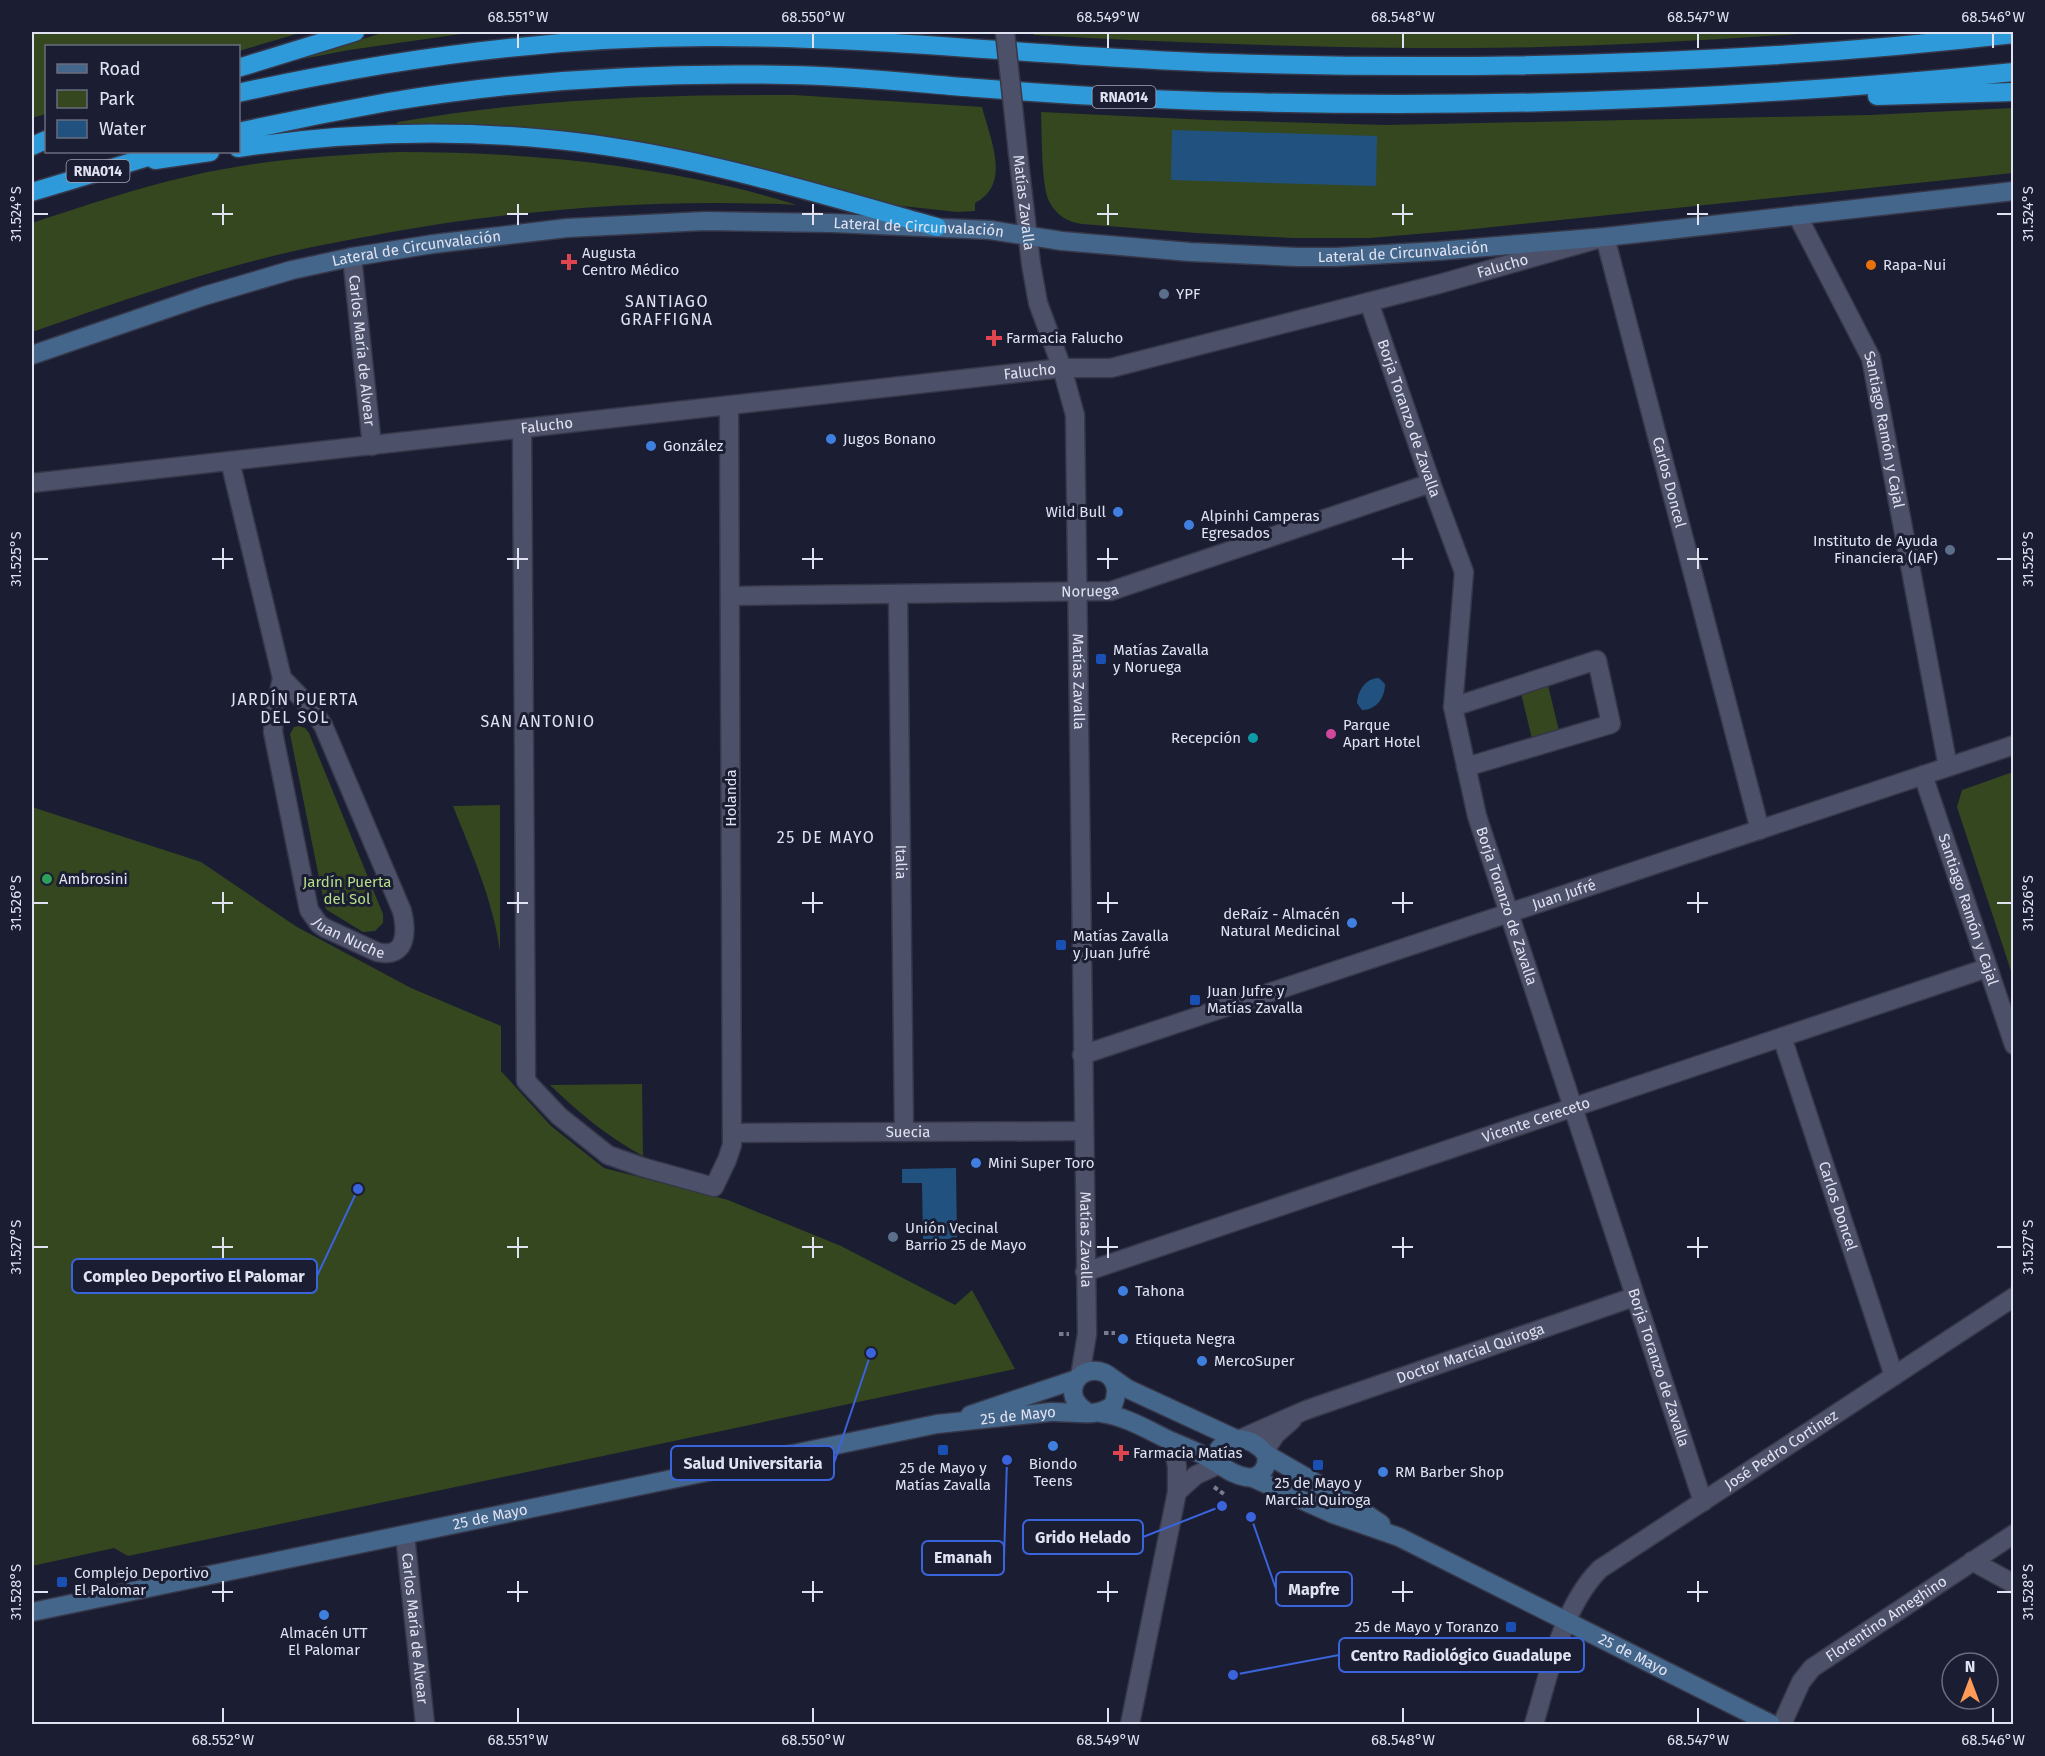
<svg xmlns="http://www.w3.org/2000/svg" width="2045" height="1756" font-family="'Fira Sans',sans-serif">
  <rect width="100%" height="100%" fill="#1b1d32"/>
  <!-- green -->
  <path fill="#35471e" d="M 32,32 L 303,32 L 239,51 L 238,46 L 46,46 L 46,114 L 32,118 Z
    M 385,32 L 475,32 L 349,50 L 297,60 Z
    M 1033,32 L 1831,32 C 1710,40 1587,48 1465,48 C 1321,48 1177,43 1034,35 Z
    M 794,95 L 982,107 C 990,139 1012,184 975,203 L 975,211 L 957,212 L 893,205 L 767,173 L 397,126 L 396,124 L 398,122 C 529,99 661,94 794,95 Z
    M 2013,108 L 2013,173 L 1464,230 L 1370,238 L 1293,238 L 1196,233 L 1082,224 C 1067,222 1056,215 1049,201 C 1041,185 1042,132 1041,112 L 1208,120 L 1386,125 L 1869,115 Z
    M 399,152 C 509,152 619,161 727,186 C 750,191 774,198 797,205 C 660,198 521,209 386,233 C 344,241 302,248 261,259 C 183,279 107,306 32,332 L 32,223 C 84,206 136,188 190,176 C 258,160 330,155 399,152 Z
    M 1548,685 L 1559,731 L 1532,739 L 1521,693 Z
    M 299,726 L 305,728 L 309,733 L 383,914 L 383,923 L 375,931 L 363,932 L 327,910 L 325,907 L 290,734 L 294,727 Z
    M 2013,772 L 2014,772 L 2013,977 L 1957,807 L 1962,790 Z
    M 500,805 L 500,951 C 493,900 472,854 453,806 Z
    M 32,807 L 201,862 L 297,927 L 411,988 L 501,1026 L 501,1071 L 551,1126 L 604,1168 L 728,1200 L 841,1246 L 955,1305 L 972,1290 L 1015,1369 L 128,1556 L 114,1548 L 32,1566 Z
    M 642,1084 L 643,1156 C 608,1137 579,1113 550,1085 Z"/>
  <!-- water -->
  <path fill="#21527f" d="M 1172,130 L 1377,136 L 1376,186 L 1171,180 Z
    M 1379,678 L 1385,684 C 1385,697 1377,710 1362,710 L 1357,703 C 1358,690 1366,678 1379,678 Z
    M 956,1168 L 957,1239 L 923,1239 L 922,1183 L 902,1183 L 902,1169 Z"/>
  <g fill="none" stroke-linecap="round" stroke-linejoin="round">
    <!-- street casing -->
    <g stroke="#363749" stroke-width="21">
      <g id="street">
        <path id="s1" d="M 1018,153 L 1031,264 L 1038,303 L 1062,368 L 1075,415 L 1087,1334 L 1080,1376"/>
        <path id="s2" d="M 1797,215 L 1871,358 L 1948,767"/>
        <path id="s3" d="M 352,257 L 372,446"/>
        <path id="s4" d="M 1369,302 L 1431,483 L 1464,572 L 1453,707 L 1477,816 L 1703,1502"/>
        <path d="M 522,429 L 526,1081 L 559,1116 L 608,1155 L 642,1167 L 714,1187 L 727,1160 L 732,1145 L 729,406"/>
        <path id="s5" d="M 230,461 L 282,678 L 274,716 L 273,732 L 309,910 L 319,924 L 325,928 L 377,952 C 407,959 407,932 402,911 L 323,725 L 311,708 L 282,678"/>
        <path id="s6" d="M 32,483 L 1062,368 L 1111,368 L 1439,284 L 1605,237 L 1760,830"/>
        <path id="s7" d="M 898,594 L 904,1132"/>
        <path id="s8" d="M 730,596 L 1111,591 L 1431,483"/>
        <path d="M 1453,707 L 1597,660 L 1611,724 L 1466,767"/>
        <path id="s9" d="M 1923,775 L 2014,1045"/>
        <path id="s10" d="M 1782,1037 L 1894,1376"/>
        <path id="s11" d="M 1082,1055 L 2014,745"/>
        <path id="s12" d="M 732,1133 L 1083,1131"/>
        <path id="s13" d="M 1085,1272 L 1987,968"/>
        <path id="s14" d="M 1240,1439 L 1306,1410 L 1634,1297"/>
        <path d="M 1264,1452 L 1276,1434 L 1292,1420"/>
        <path d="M 1177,1492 L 1196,1475 L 1218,1465"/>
        <path id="s15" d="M 405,1535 L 425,1724"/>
        <path d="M 1972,1561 L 2014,1584"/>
        <path d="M 1130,1724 L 1177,1492 L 1177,1467 L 1173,1442"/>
        <path id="s16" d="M 1534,1724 C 1549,1674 1562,1607 1600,1569 L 2014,1297"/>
        <path id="s17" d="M 1782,1724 L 1801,1682 L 1812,1668 L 2014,1534"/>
      </g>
    </g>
    <!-- secondary casing -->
    <g stroke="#363749" stroke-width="21">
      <g id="secondary">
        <path id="s18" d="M 32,355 L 204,296 L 292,270 L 352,257 L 433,244 L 567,228 L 705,221 L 832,223 L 990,230 L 1062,241 L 1190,252 L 1297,257 L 1336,257 L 1438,251 L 1605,237 L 2014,191"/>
        <path d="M 1111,1377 L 1128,1389 L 1234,1438"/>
        <path d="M 1101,1413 C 1125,1416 1148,1430 1171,1441 C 1185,1447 1200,1452 1213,1461 C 1224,1467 1233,1475 1246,1477 C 1260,1480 1269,1467 1266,1454"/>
        <path d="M 970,1415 L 1077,1379"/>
        <path d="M 1216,1462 L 1215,1455 C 1227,1432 1251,1436 1266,1454 L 1344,1499 L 1381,1524"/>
        <path id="s19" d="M 1253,1478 L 1333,1514 L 1399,1537 L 1771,1724"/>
        <path id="s20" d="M 32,1612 L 937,1424 L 1051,1412 C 1071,1411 1097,1419 1113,1405 C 1129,1366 1075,1359 1073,1391 C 1073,1401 1080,1407 1088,1413"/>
      </g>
    </g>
    <!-- highway casing -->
    <g stroke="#363749" stroke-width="21">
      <path id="highway" d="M 238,68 L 355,32
        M 238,93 C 395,58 557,36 718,37 C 888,37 1057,58 1227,63 C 1489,71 1753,64 2014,34
        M 1877,96 L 2014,92
        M 238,132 C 288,121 338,111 388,102 C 520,80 655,72 789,75 C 852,76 914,83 977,88 C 1066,95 1155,100 1245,102 C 1501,109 1758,98 2014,72
        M 32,146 L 46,140
        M 238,148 C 341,133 444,129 547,139 C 681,151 809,191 937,227
        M 155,160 L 210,152
        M 32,192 L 165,152"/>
    </g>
    <!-- path -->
    <path stroke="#797b8e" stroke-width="4" stroke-dasharray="4.5 3" stroke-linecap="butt" d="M 1104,1333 L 1115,1333
      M 1059,1334 L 1069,1334
      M 1214,1487 L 1224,1494"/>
    <!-- street -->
    <use href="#street" stroke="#4d5069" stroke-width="18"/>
    <!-- secondary -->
    <use href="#secondary" stroke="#44668b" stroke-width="18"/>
    <!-- highway -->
    <use href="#highway" stroke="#2e9ada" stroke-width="18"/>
    <!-- street-bridge casing -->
    <g stroke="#363749" stroke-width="21" stroke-linecap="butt">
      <path id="street-bridge" d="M 1005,32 L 1018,153"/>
    </g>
    <!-- street-bridge -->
    <use href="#street-bridge" stroke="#4d5069" stroke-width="18"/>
  </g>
  <!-- ticks -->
  <path fill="none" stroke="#e0e2f1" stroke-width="2" d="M 518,33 L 518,48M 813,33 L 813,48M 1108,33 L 1108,48M 1403,33 L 1403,48M 1698,33 L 1698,48M 1993,33 L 1993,48M 223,204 L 223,225M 518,204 L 518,225M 813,204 L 813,225M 1108,204 L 1108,225M 1403,204 L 1403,225M 1698,204 L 1698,225M 33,214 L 48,214M 212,214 L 233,214M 507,214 L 528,214M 802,214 L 823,214M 1097,214 L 1118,214M 1392,214 L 1413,214M 1687,214 L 1708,214M 1997,214 L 2012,214M 223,548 L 223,569M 518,548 L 518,569M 813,548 L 813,569M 1108,548 L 1108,569M 1403,548 L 1403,569M 1698,548 L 1698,569M 33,559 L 48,559M 212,559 L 233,559M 507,559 L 528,559M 802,559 L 823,559M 1097,559 L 1118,559M 1392,559 L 1413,559M 1687,559 L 1708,559M 1997,559 L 2012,559M 223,892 L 223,913M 518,892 L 518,913M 813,892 L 813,913M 1108,892 L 1108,913M 1403,892 L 1403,913M 1698,892 L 1698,913M 33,903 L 48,903M 212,903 L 233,903M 507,903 L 528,903M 802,903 L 823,903M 1097,903 L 1118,903M 1392,903 L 1413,903M 1687,903 L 1708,903M 1997,903 L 2012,903M 223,1237 L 223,1258M 518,1237 L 518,1258M 813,1237 L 813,1258M 1108,1237 L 1108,1258M 1403,1237 L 1403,1258M 1698,1237 L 1698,1258M 33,1247 L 48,1247M 212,1247 L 233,1247M 507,1247 L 528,1247M 802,1247 L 823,1247M 1097,1247 L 1118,1247M 1392,1247 L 1413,1247M 1687,1247 L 1708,1247M 1997,1247 L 2012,1247M 223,1581 L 223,1602M 518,1581 L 518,1602M 813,1581 L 813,1602M 1108,1581 L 1108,1602M 1403,1581 L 1403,1602M 1698,1581 L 1698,1602M 33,1592 L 48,1592M 212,1592 L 233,1592M 507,1592 L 528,1592M 802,1592 L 823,1592M 1097,1592 L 1118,1592M 1392,1592 L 1413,1592M 1687,1592 L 1708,1592M 1997,1592 L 2012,1592M 223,1708 L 223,1723M 518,1708 L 518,1723M 813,1708 L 813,1723M 1108,1708 L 1108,1723M 1403,1708 L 1403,1723M 1698,1708 L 1698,1723M 1993,1708 L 1993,1723"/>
  <!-- markers -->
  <g fill="#e0444e" stroke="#1b1d32" stroke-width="2">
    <path d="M566 253h6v6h6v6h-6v6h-6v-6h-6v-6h6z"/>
    <path d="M991 329h6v6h6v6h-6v6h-6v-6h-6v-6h6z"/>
    <path d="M1118 1444h6v6h6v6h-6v6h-6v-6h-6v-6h6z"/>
  </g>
  <circle fill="#e8710a" stroke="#1b1d32" stroke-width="2" cx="1871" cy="265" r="6"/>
  <g fill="#5c6f8a" stroke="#1b1d32" stroke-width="2">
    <circle cx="1164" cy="294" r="6"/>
    <circle cx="1950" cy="550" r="6"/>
    <circle cx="893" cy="1237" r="6"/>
  </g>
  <g fill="#3f7fe0" stroke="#1b1d32" stroke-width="2">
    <circle cx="831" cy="439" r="6"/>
    <circle cx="651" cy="446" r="6"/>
    <circle cx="1118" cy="512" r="6"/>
    <circle cx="1189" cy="525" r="6"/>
    <circle cx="1352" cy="923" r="6"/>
    <circle cx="976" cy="1163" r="6"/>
    <circle cx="1123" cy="1291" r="6"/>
    <circle cx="1123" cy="1339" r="6"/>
    <circle cx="1202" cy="1361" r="6"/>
    <circle cx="1053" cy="1446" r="6"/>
    <circle cx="1383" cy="1472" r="6"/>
    <circle cx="324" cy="1615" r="6"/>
  </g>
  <g fill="#1a4fb4" stroke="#1b1d32" stroke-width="2">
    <rect x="1095" y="653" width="12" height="12" rx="3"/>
    <rect x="1055" y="939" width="12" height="12" rx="3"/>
    <rect x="1189" y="994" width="12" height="12" rx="3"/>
    <rect x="937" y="1444" width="12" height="12" rx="3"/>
    <rect x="1312" y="1459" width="12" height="12" rx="3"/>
    <rect x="56" y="1576" width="12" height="12" rx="3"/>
    <rect x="1505" y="1621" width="12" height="12" rx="3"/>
  </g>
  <circle fill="#d1479c" stroke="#1b1d32" stroke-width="2" cx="1331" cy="734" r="6"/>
  <circle fill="#0f9aa8" stroke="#1b1d32" stroke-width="2" cx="1253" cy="738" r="6"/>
  <circle fill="#2e9e5b" stroke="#1b1d32" stroke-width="2" cx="47" cy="879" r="6"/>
  <g text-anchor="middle" stroke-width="6" stroke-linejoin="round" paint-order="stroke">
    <!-- shield labels -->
    <g fill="#1b1d32" stroke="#a5a7b8" stroke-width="1.5">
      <rect x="1092.5" y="86" width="63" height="22" rx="4.5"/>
      <rect x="66.5" y="160" width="63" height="22" rx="4.5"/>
    </g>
    <g font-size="14" font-weight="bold" fill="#e0e2f1">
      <text x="1124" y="102">RNA014</text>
      <text x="98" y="176">RNA014</text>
    </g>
    <!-- street labels -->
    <g font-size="15" fill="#e0e2f1" stroke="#1b1d32">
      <text dy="5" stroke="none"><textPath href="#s1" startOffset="50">Matías Zavalla</textPath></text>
      <text dy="5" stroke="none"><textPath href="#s18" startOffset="904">Lateral de Circunvalación</textPath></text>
      <text dy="5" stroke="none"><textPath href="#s18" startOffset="400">Lateral de Circunvalación</textPath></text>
      <text dy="5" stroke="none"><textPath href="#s18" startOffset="1390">Lateral de Circunvalación</textPath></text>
      <text dy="5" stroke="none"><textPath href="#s6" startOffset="1490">Falucho</textPath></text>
      <text dy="5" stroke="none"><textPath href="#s3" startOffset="94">Carlos María de Alvear</textPath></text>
      <text dy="5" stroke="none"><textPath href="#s6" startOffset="1004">Falucho</textPath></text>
      <text dy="5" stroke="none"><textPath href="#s4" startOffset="123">Borja Toranzo de Zavalla</textPath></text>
      <text dy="5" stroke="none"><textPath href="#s6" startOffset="518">Falucho</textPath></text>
      <text dy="5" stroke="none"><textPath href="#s2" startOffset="234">Santiago Ramón y Cajal</textPath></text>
      <text dy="5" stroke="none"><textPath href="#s6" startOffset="1850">Carlos Doncel</textPath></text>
      <text dy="5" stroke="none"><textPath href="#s8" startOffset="360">Noruega</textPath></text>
      <text dy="5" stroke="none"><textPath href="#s1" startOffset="536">Matías Zavalla</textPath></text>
      <text transform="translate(731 798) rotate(-90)" y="5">Holanda</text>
      <text dy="5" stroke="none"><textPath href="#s7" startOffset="268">Italia</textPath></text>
      <text dy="5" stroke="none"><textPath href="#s11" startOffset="508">Juan Jufré</textPath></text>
      <text dy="5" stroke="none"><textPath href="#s4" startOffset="628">Borja Toranzo de Zavalla</textPath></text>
      <text dy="5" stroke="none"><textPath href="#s9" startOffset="142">Santiago Ramón y Cajal</textPath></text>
      <text dy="5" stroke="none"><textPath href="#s5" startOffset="510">Juan Nuche</textPath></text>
      <text dy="5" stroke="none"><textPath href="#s13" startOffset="476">Vicente Cereceto</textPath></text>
      <text dy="5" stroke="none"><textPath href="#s12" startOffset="176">Suecia</textPath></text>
      <text dy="5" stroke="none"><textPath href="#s10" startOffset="178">Carlos Doncel</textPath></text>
      <text dy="5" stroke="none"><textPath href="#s1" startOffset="1094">Matías Zavalla</textPath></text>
      <text dy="5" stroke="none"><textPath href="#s14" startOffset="246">Doctor Marcial Quiroga</textPath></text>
      <text dy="5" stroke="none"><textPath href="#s4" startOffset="1114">Borja Toranzo de Zavalla</textPath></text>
      <text dy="5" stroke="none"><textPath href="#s20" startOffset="1006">25 de Mayo</textPath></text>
      <text dy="5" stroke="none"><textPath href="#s16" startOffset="387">José Pedro Cortinez</textPath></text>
      <text dy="5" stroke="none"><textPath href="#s20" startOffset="468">25 de Mayo</textPath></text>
      <text dy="5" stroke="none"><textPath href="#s17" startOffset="153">Florentino Ameghino</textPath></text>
      <text dy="5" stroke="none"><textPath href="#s15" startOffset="94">Carlos María de Alvear</textPath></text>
      <text dy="5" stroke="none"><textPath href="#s19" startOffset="420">25 de Mayo</textPath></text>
    </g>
    <!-- poi labels -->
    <g font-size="15" fill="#e0e2f1" stroke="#1b1d32" text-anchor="start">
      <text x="582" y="258">Augusta<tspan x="582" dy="17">Centro Médico</tspan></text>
      <text x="1883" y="270">Rapa-Nui</text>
      <text x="1176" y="299">YPF</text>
      <text x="1006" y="343">Farmacia Falucho</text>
      <text x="843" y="444">Jugos Bonano</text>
      <text x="663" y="451">González</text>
      <text x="1106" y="517" text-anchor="end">Wild Bull</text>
      <text x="1201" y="521">Alpinhi Camperas<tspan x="1201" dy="17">Egresados</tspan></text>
      <text x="1938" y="546" text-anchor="end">Instituto de Ayuda<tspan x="1938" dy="17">Financiera (IAF)</tspan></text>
      <text x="1113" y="655">Matías Zavalla<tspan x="1113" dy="17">y Noruega</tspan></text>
      <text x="1343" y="730">Parque<tspan x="1343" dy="17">Apart Hotel</tspan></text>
      <text x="1241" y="743" text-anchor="end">Recepción</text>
      <text x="59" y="884">Ambrosini</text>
      <text x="1340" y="919" text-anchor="end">deRaíz - Almacén<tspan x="1340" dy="17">Natural Medicinal</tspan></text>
      <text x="1073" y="941">Matías Zavalla<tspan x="1073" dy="17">y Juan Jufré</tspan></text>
      <text x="1207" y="996">Juan Jufre y<tspan x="1207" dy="17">Matías Zavalla</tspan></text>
      <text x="988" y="1168">Mini Super Toro</text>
      <text x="905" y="1233">Unión Vecinal<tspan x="905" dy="17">Barrio 25 de Mayo</tspan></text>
      <text x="1135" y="1296">Tahona</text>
      <text x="1135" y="1344">Etiqueta Negra</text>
      <text x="1214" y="1366">MercoSuper</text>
      <text x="1133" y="1458">Farmacia Matías</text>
      <text x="1053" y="1469" text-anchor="middle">Biondo<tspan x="1053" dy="17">Teens</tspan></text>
      <text x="943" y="1473" text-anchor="middle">25 de Mayo y<tspan x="943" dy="17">Matías Zavalla</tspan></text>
      <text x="1395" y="1477">RM Barber Shop</text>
      <text x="1318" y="1488" text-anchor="middle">25 de Mayo y<tspan x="1318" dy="17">Marcial Quiroga</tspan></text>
      <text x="74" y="1578">Complejo Deportivo<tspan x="74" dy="17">El Palomar</tspan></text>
      <text x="1499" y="1632" text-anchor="end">25 de Mayo y Toranzo</text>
      <text x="324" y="1638" text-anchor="middle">Almacén UTT<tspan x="324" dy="17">El Palomar</tspan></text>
    </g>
    <!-- park labels -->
    <g font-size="15" fill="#b6df87" stroke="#1b1d32">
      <text x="347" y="887">Jardín Puerta<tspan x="347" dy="17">del Sol</tspan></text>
    </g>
    <!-- neighbourhood labels -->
    <g font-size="16" letter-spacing="1.5" fill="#e0e2f1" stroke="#1b1d32">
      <text x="667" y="307">SANTIAGO<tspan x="667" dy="18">GRAFFIGNA</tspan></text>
      <text x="295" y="705">JARDÍN PUERTA<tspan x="295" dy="18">DEL SOL</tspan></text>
      <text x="538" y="727">SAN ANTONIO</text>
      <text x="826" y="843">25 DE MAYO</text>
    </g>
  </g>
  <!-- callouts -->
  <path fill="none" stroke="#3a64dc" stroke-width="2" d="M358 1189L317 1276M871 1353L834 1463M1222 1506L1143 1537M1007 1460L1004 1558M1251 1517L1276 1589M1233 1675L1339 1655"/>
  <g fill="#3a64dc" stroke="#1b1d32" stroke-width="2">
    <circle cx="358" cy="1189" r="6"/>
    <circle cx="871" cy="1353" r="6"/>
    <circle cx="1222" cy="1506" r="6"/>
    <circle cx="1007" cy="1460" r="6"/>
    <circle cx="1251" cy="1517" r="6"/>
    <circle cx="1233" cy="1675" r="6"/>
  </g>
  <g fill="#1b1d32" stroke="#3a64dc" stroke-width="2">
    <rect x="72" y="1259" width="245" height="34" rx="6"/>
    <rect x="671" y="1446" width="163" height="34" rx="6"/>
    <rect x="1023" y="1520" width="120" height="34" rx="6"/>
    <rect x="922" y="1541" width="82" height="34" rx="6"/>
    <rect x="1276" y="1572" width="76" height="34" rx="6"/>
    <rect x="1339" y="1638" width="245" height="34" rx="6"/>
  </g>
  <g font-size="16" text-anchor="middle" font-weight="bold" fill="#e0e2f1">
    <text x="194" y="1282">Compleo Deportivo El Palomar</text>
    <text x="753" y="1469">Salud Universitaria</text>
    <text x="1083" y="1543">Grido Helado</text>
    <text x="963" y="1563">Emanah</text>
    <text x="1314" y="1595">Mapfre</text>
    <text x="1461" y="1661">Centro Radiológico Guadalupe</text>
  </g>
  <!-- border -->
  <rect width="2045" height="1756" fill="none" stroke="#1b1d32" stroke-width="66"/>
  <!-- legend -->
  <rect x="45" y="45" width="195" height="108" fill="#1b1d32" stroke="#6a6c7e" stroke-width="1.5"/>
  <rect x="57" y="64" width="30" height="9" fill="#44668b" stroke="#6a6c7e" stroke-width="1.5"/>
  <text x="99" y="75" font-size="18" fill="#e0e2f1">Road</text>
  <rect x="57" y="90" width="30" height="18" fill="#35471e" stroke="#6a6c7e" stroke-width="1.5"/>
  <text x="99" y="105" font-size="18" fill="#e0e2f1">Park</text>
  <rect x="57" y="120" width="30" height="18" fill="#21527f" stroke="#6a6c7e" stroke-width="1.5"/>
  <text x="99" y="135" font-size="18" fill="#e0e2f1">Water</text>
  <!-- north arrow -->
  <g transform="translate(1970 1681)"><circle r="28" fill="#1b1d32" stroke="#6a6c7e" stroke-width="1.5"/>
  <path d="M0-4.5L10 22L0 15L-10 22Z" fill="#fe9b59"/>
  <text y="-9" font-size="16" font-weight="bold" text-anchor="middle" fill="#e0e2f1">N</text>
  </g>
  <rect x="33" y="33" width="1979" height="1690" fill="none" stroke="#e0e2f1" stroke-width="2"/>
  <g font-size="15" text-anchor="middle" fill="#e0e2f1">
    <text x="518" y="22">68.551°W</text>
    <text x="813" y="22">68.550°W</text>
    <text x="1108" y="22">68.549°W</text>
    <text x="1403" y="22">68.548°W</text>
    <text x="1698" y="22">68.547°W</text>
    <text x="1993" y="22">68.546°W</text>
    <text transform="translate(16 214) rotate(-90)" y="5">31.524°S</text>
    <text transform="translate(2028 214) rotate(-90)" y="5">31.524°S</text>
    <text transform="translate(16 559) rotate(-90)" y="5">31.525°S</text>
    <text transform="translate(2028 559) rotate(-90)" y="5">31.525°S</text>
    <text transform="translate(16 903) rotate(-90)" y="5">31.526°S</text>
    <text transform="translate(2028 903) rotate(-90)" y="5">31.526°S</text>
    <text transform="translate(16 1247) rotate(-90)" y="5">31.527°S</text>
    <text transform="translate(2028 1247) rotate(-90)" y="5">31.527°S</text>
    <text transform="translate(16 1592) rotate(-90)" y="5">31.528°S</text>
    <text transform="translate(2028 1592) rotate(-90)" y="5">31.528°S</text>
    <text x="223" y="1745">68.552°W</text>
    <text x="518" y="1745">68.551°W</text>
    <text x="813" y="1745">68.550°W</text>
    <text x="1108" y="1745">68.549°W</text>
    <text x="1403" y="1745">68.548°W</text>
    <text x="1698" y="1745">68.547°W</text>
    <text x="1993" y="1745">68.546°W</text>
  </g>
</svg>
